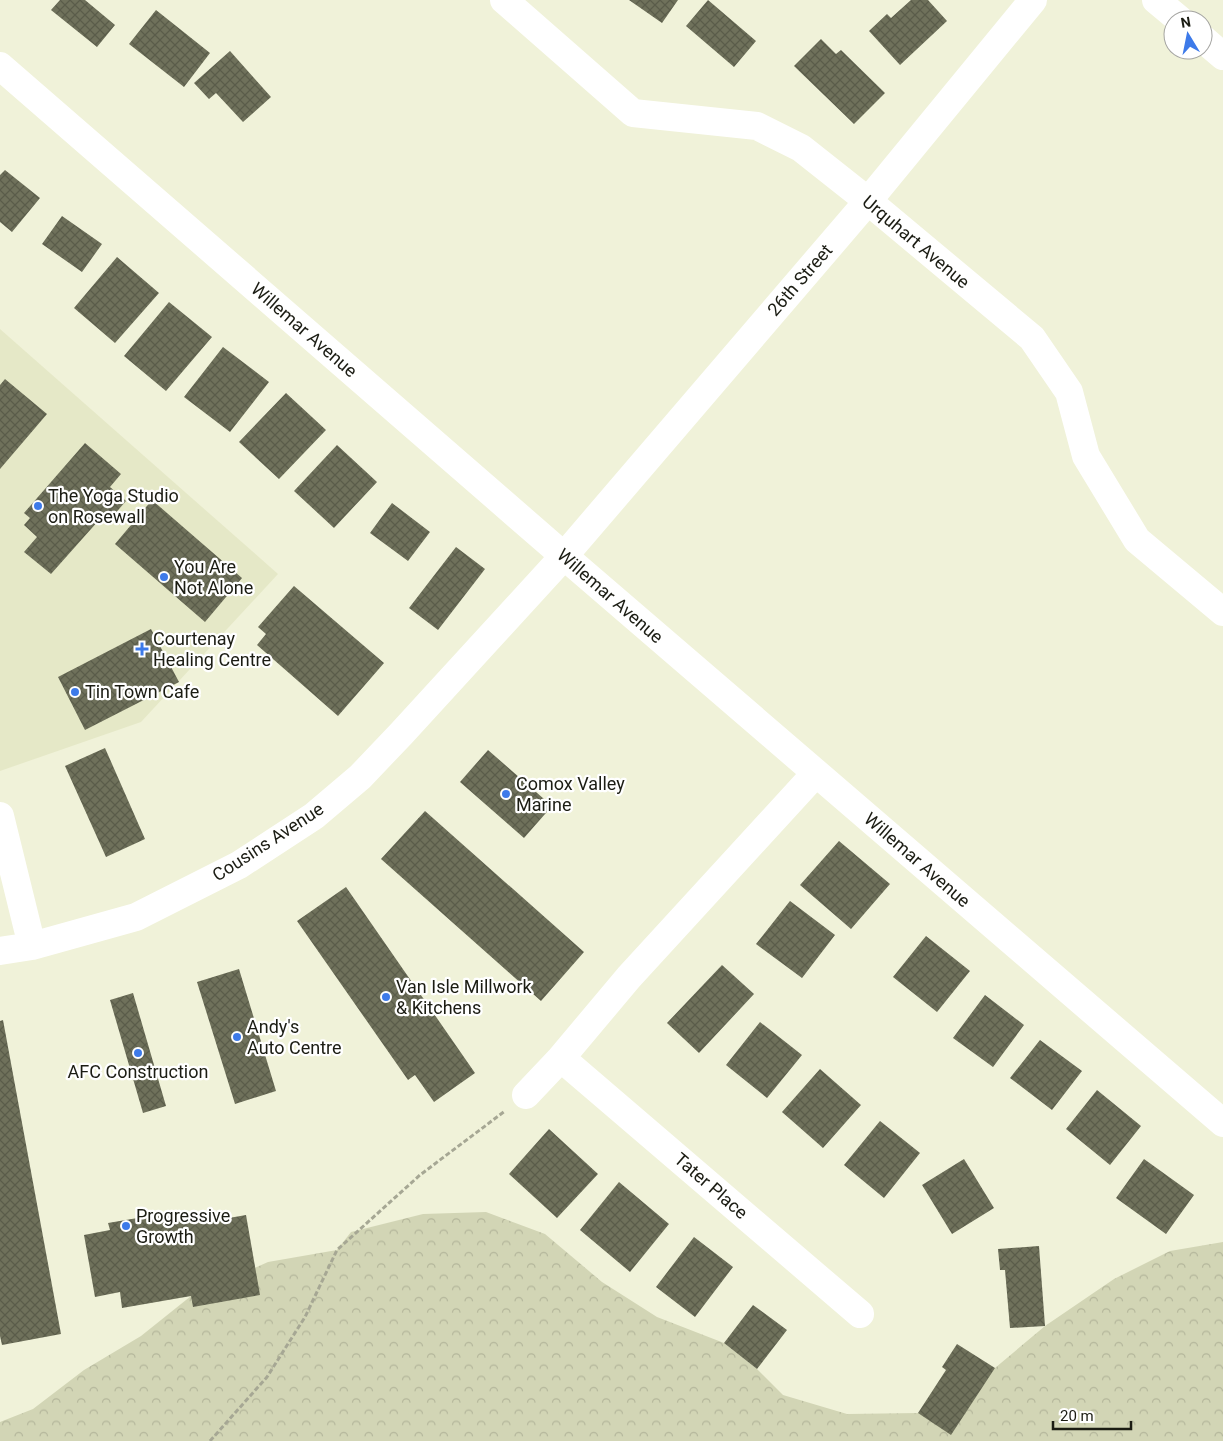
<svg xmlns="http://www.w3.org/2000/svg" width="1223" height="1441" font-family="Roboto,sans-serif">
  <defs>
    <pattern id="forest-crowns" width="20" height="18" patternUnits="userSpaceOnUse" patternTransform="scale(1.25)"><rect width="20" height="18" fill="#d2d5b5"/><path d="M2 6a3 3 0 1 1 6 0M12 15a3 3 0 1 1 6 0" fill="none" stroke="#b4b69b"/></pattern>
    <pattern id="building-cross-hatch" width="8" height="8" patternUnits="userSpaceOnUse" patternTransform="scale(1.25)"><rect width="8" height="8" fill="#6f715b"/><path d="M0 0l8 8M0 8l8-8" fill="none" stroke="#5a5c4a"/></pattern>
  </defs>
  <rect width="100%" height="100%" fill="#f0f2d9"/>
  <!-- built -->
  <path fill="#e5e8c7" d="M 0,329 L 278,574 L 141,722 L 0,771 Z"/>
  <!-- forest -->
  <path fill="url(#forest-crowns)" d="M 486,1212 L 545,1234 L 602,1282 L 657,1317 L 724,1343 L 757,1369 L 783,1395 L 847,1414 L 918,1413 L 939,1404 L 995,1368 L 1045,1326 L 1114,1279 L 1170,1251 L 1223,1242 L 1223,1441 L 0,1441 L 0,1422 L 33,1409 L 84,1370 L 141,1336 L 191,1296 L 268,1262 L 337,1250 L 351,1232 L 423,1214 Z"/>
  <!-- building -->
  <path fill="url(#building-cross-hatch)" d="M 60,0 L 85,0 L 115,25 L 97,47 L 51,10 Z
    M 629,0 L 678,0 L 662,23 Z
    M 708,0 L 756,41 L 734,67 L 686,26 Z
    M 911,0 L 928,0 L 947,21 L 900,65 L 869,31 L 887,14 L 891,18 Z
    M 156,10 L 210,53 L 184,87 L 129,44 Z
    M 821,39 L 836,54 L 841,50 L 885,93 L 854,124 L 794,66 Z
    M 230,51 L 271,97 L 243,122 L 216,93 L 209,99 L 194,83 Z
    M 5,170 L 40,198 L 12,232 L 0,222 L 0,175 Z
    M 62,216 L 102,244 L 82,272 L 42,244 Z
    M 117,257 L 159,293 L 115,343 L 74,308 Z
    M 169,302 L 212,337 L 166,391 L 124,356 Z
    M 223,347 L 269,382 L 230,432 L 184,397 Z
    M 5,379 L 47,414 L 0,469 L 0,385 Z
    M 286,393 L 326,430 L 279,479 L 239,442 Z
    M 85,443 L 121,474 L 110,487 L 126,501 L 113,516 L 107,511 L 51,574 L 24,552 L 37,537 L 24,525 L 30,518 L 24,513 Z
    M 337,445 L 377,482 L 334,528 L 294,491 Z
    M 152,500 L 242,578 L 205,622 L 115,544 Z
    M 392,503 L 430,532 L 408,561 L 370,533 Z
    M 456,547 L 485,569 L 438,630 L 409,608 Z
    M 294,586 L 384,663 L 338,716 L 257,645 L 266,634 L 258,627 Z
    M 151,629 L 179,682 L 85,730 L 58,677 Z
    M 105,748 L 145,839 L 106,857 L 65,766 Z
    M 488,750 L 552,806 L 524,838 L 460,782 Z
    M 425,811 L 584,952 L 541,1001 L 381,859 Z
    M 839,841 L 890,884 L 851,929 L 800,885 Z
    M 346,887 L 475,1073 L 434,1102 L 415,1075 L 408,1080 L 297,921 Z
    M 790,901 L 835,935 L 802,978 L 756,944 Z
    M 926,936 L 970,971 L 937,1012 L 893,977 Z
    M 722,965 L 754,994 L 699,1053 L 667,1023 Z
    M 239,969 L 276,1091 L 235,1104 L 197,982 Z
    M 133,993 L 166,1106 L 143,1113 L 110,1000 Z
    M 985,995 L 1024,1025 L 993,1067 L 953,1038 Z
    M 3,1020 L 61,1334 L 2,1345 L 0,1336 L 0,1021 Z
    M 760,1022 L 802,1055 L 767,1098 L 726,1065 Z
    M 1040,1040 L 1082,1071 L 1052,1110 L 1010,1078 Z
    M 820,1069 L 861,1105 L 823,1148 L 782,1112 Z
    M 1097,1090 L 1141,1126 L 1110,1165 L 1066,1129 Z
    M 880,1121 L 920,1153 L 884,1198 L 844,1165 Z
    M 549,1129 L 598,1174 L 557,1218 L 509,1174 Z
    M 964,1159 L 994,1208 L 952,1234 L 922,1185 Z
    M 1144,1159 L 1194,1195 L 1166,1234 L 1116,1198 Z
    M 619,1182 L 669,1224 L 630,1272 L 580,1230 Z
    M 179,1211 L 180,1219 L 228,1211 L 229,1218 L 246,1215 L 260,1295 L 193,1307 L 191,1296 L 122,1308 L 120,1292 L 95,1297 L 84,1235 L 110,1230 L 108,1223 Z
    M 694,1237 L 733,1267 L 695,1317 L 656,1287 Z
    M 1039,1246 L 1045,1326 L 1010,1328 L 1005,1270 L 1000,1270 L 998,1249 Z
    M 753,1305 L 787,1330 L 757,1369 L 724,1343 Z
    M 957,1344 L 995,1368 L 951,1435 L 918,1413 L 946,1370 L 942,1367 Z"/>
  <g fill="none" stroke-linecap="round" stroke-linejoin="round">
    <!-- path -->
    <path stroke="#a6a794" stroke-width="3" stroke-dasharray="5 2.5" stroke-linecap="butt" d="M 210,1441 L 267,1377 L 305,1317 L 337,1250 L 420,1175 L 505,1111"/>
    <!-- minor -->
    <path stroke="#fff" stroke-width="28" d="M 504,0 L 633,113 L 757,126 L 801,148 L 868,201 L 1032,338 L 1069,392 L 1086,456 L 1137,540 L 1223,612
      M 1156,0 L 1180,20
      M 1203,39 L 1223,56
      M 0,66 L 564,556 L 1223,1123
      M 816,773 L 629,977 L 561,1058 L 860,1314
      M 0,816 L 32,946
      M 0,951 L 32,946 L 136,917 L 239,865 L 314,816 L 360,777 L 401,734 L 564,556 L 868,201 L 1033,0
      M 526,1095 L 561,1058"/>
  </g>
  <!-- markers -->
  <g fill="#3d7ae9" stroke="#fff" stroke-width="2">
    <circle cx="38" cy="506" r="5"/>
    <circle cx="164" cy="577" r="5"/>
    <path d="M139.5 641.5h5v5h5v5h-5v5h-5v-5h-5v-5h5z"/>
    <circle cx="75" cy="692" r="5"/>
    <circle cx="506" cy="794" r="5"/>
    <circle cx="386" cy="997" r="5"/>
    <circle cx="237" cy="1037" r="5"/>
    <circle cx="138" cy="1053" r="5"/>
    <circle cx="126" cy="1226" r="5"/>
  </g>
  <g text-anchor="middle" stroke-width="4.5" stroke-linejoin="round" paint-order="stroke">
    <!-- street labels -->
    <g font-size="18" fill="#1b1c13" stroke="#fff">
      <text transform="translate(916 242) rotate(40)" y="6">Urquhart Avenue</text>
      <text transform="translate(800 280) rotate(-49)" y="6">26th Street</text>
      <text transform="translate(304 330) rotate(41)" y="6">Willemar Avenue</text>
      <text transform="translate(610 596) rotate(41)" y="6">Willemar Avenue</text>
      <text transform="translate(268 842) rotate(-33)" y="6">Cousins Avenue</text>
      <text transform="translate(917 860) rotate(41)" y="6">Willemar Avenue</text>
      <text transform="translate(711 1186) rotate(41)" y="6">Tater Place</text>
    </g>
    <!-- poi labels -->
    <g font-size="18" fill="#1b1c13" stroke="#fff" text-anchor="start">
      <text x="48" y="502">The Yoga Studio<tspan x="48" dy="21">on Rosewall</tspan></text>
      <text x="174" y="573">You Are<tspan x="174" dy="21">Not Alone</tspan></text>
      <text x="153" y="645">Courtenay<tspan x="153" dy="21">Healing Centre</tspan></text>
      <text x="85" y="698">Tin Town Cafe</text>
      <text x="516" y="790">Comox Valley<tspan x="516" dy="21">Marine</tspan></text>
      <text x="396" y="993">Van Isle Millwork<tspan x="396" dy="21">&amp; Kitchens</tspan></text>
      <text x="247" y="1033">Andy's<tspan x="247" dy="21">Auto Centre</tspan></text>
      <text x="138" y="1078" text-anchor="middle">AFC Construction</text>
      <text x="136" y="1222">Progressive<tspan x="136" dy="21">Growth</tspan></text>
    </g>
  </g>
  <!-- north arrow -->
  <g transform="translate(1188 35) rotate(350)"><circle r="24" fill="#ffffff" stroke="#a4a4a1"/>
  <path d="M0-4L9 19L0 12L-9 19Z" fill="#3d7ae9"/>
  <text y="-8" font-size="14" font-weight="bold" text-anchor="middle" fill="#1b1c13">N</text>
  </g>
  <!-- scale -->
  <path d="M1053 1421v8h78v-8" fill="none" stroke="#1b1c13" stroke-width="2.5"/>
  <text x="1060" y="1421" font-size="15" fill="#1b1c13" stroke="#ffffff" stroke-width="4" paint-order="stroke">20 m</text>
</svg>
